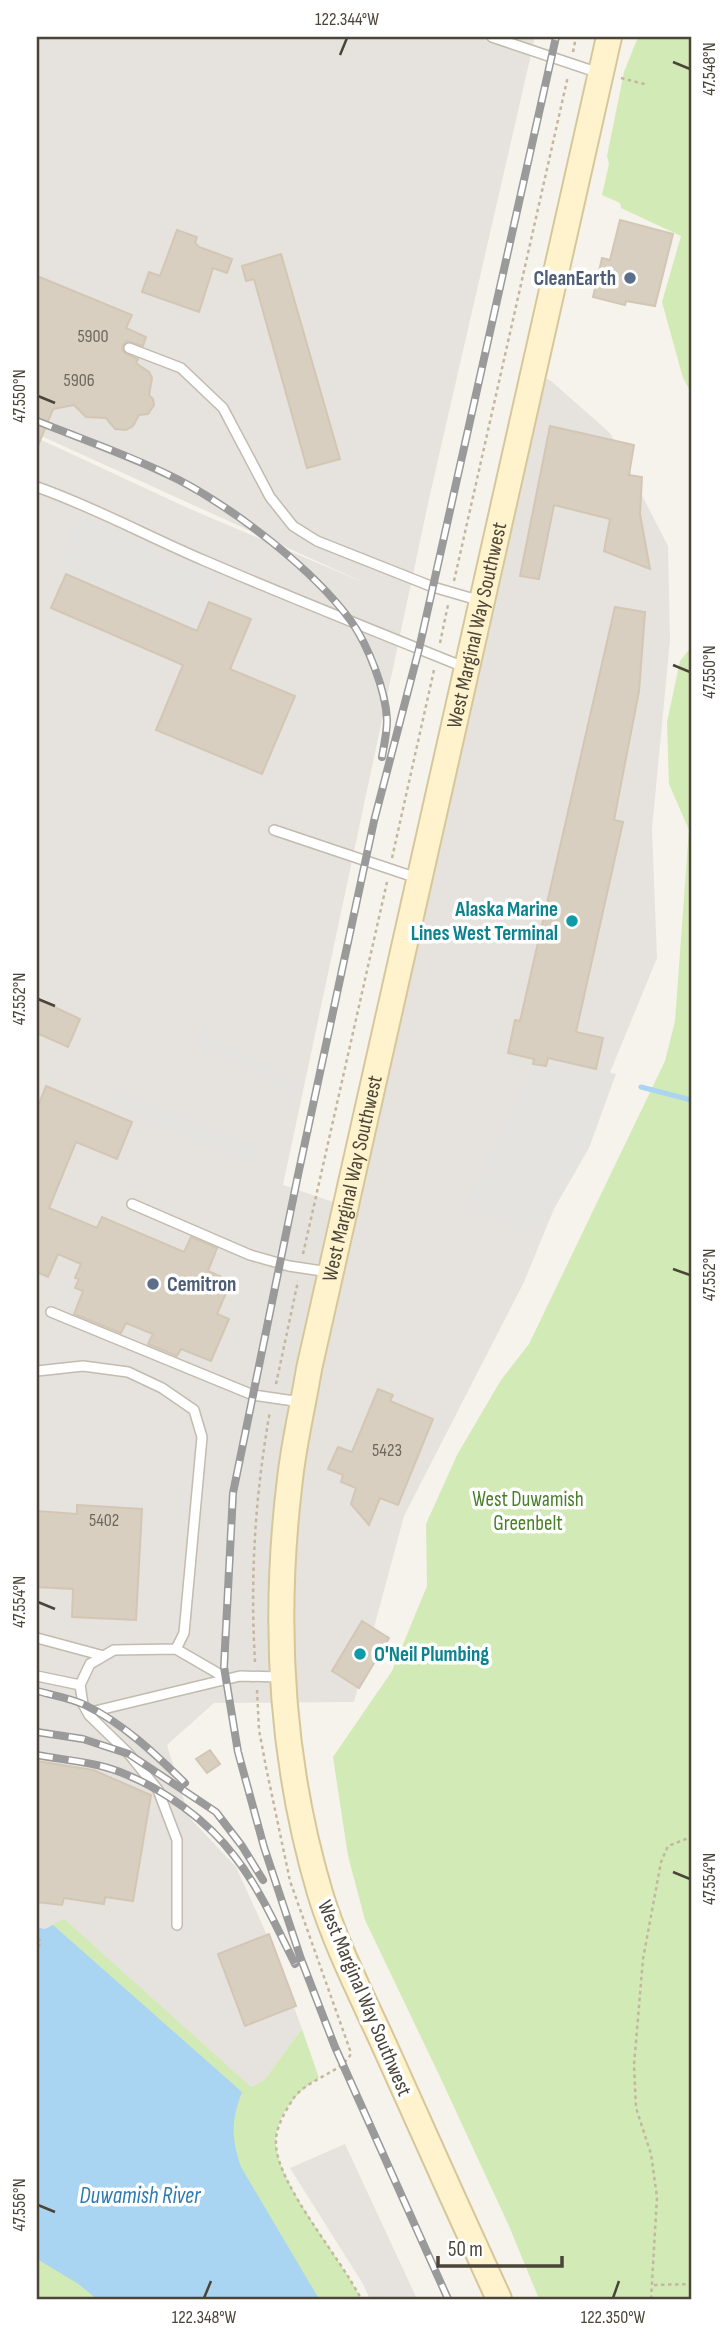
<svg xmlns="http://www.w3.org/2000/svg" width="728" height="2336" font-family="'Sofia Sans Condensed',sans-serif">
  <rect width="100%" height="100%" fill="#f6f3ec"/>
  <!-- industrial -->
  <path fill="#e6e2dd" d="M 37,37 L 535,37 L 429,499 L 283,1185 L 354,1209 L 522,370 L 550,380 L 610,433 L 668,546 L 670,640 L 652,829 L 657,958 L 524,1282 L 404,1516 L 354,1702 L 214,1703 L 167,1745 L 189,1817 L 236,1867 L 268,1937 L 302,2029 L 264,2080 L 242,2092 L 45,1929 L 37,1927 L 37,438 L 190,509 L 367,584 L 37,434 Z
    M 345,2144 L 417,2299 L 370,2299 L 363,2284 L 290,2168 Z"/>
  <!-- green -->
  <path fill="#d2eab5" d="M 638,37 L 691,37 L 691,392 L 683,378 L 662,302 L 681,236 L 621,208 L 620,203 L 602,195 L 609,164 L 607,156 L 624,72 Z
    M 691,647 L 691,2299 L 539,2299 L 509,2226 L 441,2079 L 365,1920 L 348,1856 L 333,1757 L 392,1671 L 427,1586 L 426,1524 L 457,1455 L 501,1380 L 529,1344 L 665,1061 L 675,1021 L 689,830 L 669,784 L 667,722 L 680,661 Z
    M 64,1919 L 251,2087 L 264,2080 L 302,2029 L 319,2078 C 297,2091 275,2116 276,2143 C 277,2184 342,2258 361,2299 L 216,2299 L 53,1925 Z
    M 37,2208 L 181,2299 L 37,2299 Z"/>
  <!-- parking -->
  <path fill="#e5e3e0" d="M 80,516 L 221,574 L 197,631 L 57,570 Z
    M 203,1031 L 302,1084 L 294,1097 L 196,1044 Z
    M 548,1058 L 616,1074 L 589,1148 L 540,1233 L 462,1212 L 533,1064 L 546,1066 Z
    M 111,1088 L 263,1147 L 248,1164 L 104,1105 Z"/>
  <!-- water -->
  <path fill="#a9d4f2" d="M 53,1925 L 242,2092 C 231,2122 231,2137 241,2167 L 319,2299 L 97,2299 L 77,2283 L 37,2259 L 37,1927 L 45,1929 Z"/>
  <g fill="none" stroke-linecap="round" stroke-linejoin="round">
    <!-- stream -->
    <path stroke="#a9d4f2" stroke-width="5" d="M 641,1087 L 691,1100"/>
  </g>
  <!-- building -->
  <path fill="#d8cfc1" stroke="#d3c7b4" stroke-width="2" d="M 620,220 L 673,234 L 655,306 L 626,301 L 625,305 L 593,297 L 602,258 L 610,260 Z
    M 177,230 L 197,237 L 195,243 L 199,247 L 232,259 L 227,273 L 213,268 L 199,312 L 142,292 L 149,272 L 160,276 Z
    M 281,254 L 340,459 L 307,468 L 254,279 L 246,281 L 242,266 Z
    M 37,276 L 132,315 L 126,328 L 146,337 L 143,346 L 127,341 L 123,345 L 122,350 L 126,354 L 138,359 L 136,363 L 149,372 L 152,378 L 149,395 L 153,399 L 154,405 L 148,414 L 139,415 L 133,426 L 126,430 L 115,429 L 106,418 L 86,417 L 74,405 L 53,409 L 37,448 Z
    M 550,426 L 634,445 L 629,475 L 642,477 L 640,514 L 650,569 L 604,551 L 610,519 L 554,505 L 539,579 L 520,576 Z
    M 66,574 L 197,631 L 209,602 L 251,619 L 230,669 L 295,696 L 262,774 L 156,730 L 183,665 L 51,608 Z
    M 615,607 L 645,612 L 639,691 L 614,820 L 623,822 L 576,1032 L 603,1038 L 596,1069 L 548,1058 L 546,1066 L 533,1064 L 534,1059 L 508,1053 L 515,1020 L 520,1021 Z
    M 37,999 L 80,1019 L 68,1047 L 37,1033 Z
    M 46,1086 L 132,1122 L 117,1159 L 76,1142 L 49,1208 L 97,1228 L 102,1217 L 184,1252 L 191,1237 L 217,1248 L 208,1271 L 231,1281 L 217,1314 L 229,1319 L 211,1361 L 181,1349 L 177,1356 L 148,1344 L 153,1334 L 126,1323 L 121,1333 L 74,1314 L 83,1291 L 75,1288 L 79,1279 L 75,1278 L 81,1264 L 58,1254 L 48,1277 L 37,1272 L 37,1109 Z
    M 378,1389 L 393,1395 L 390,1401 L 433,1419 L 398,1505 L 380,1498 L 369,1525 L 351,1504 L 356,1488 L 341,1482 L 343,1475 L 328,1469 L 338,1447 L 352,1452 Z
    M 77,1505 L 142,1509 L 136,1620 L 72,1617 L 73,1589 L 37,1587 L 37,1511 L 77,1514 Z
    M 362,1621 L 389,1638 L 359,1688 L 332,1671 Z
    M 210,1750 L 220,1764 L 207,1773 L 196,1759 Z
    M 37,1761 L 93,1770 L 151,1795 L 133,1901 L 105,1897 L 104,1904 L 64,1898 L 62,1905 L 37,1902 Z
    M 269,1934 L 296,2006 L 245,2026 L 218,1954 Z"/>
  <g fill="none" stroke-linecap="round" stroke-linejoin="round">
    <!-- lane casing -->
    <g stroke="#c2bbae" stroke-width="12">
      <path id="lane" d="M 492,37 L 599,73
        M 129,348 L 181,368 L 223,408 L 270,497 L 293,526 L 317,541 L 433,587 L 481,601
        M 37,487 C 94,507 147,536 203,560 C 289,597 377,632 464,667
        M 274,830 L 417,878
        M 132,1204 L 250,1255 L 289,1266 L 329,1272
        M 51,1312 L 253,1395 L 301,1402
        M 37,1371 L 83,1366 L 128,1372 L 162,1388 L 194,1410 L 202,1437 L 184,1633 L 176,1649 L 114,1650 L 90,1664 L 80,1685 L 83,1704 L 89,1715 L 129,1754 L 158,1790 L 177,1840 L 177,1925
        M 37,1638 L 104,1656
        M 176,1649 L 226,1678
        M 37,1676 L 80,1685
        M 89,1715 L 95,1711 L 240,1676 L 280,1677"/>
    </g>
    <!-- secondary casing -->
    <g stroke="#d6c79b" stroke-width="28">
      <g id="secondary">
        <path id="s1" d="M 499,2299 C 461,2216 423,2132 386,2049 C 363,1998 336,1946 320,1893 C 280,1758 273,1618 290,1479 C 294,1442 303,1406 309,1369 L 609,37"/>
      </g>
    </g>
    <!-- path -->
    <path stroke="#c4b79f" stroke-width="2.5" stroke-dasharray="3.5 3.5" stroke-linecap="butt" d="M 573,52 L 576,37
      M 621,78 L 648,85
      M 454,581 L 568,76
      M 440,643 L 448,605
      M 392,858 L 434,670
      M 303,1254 L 387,882
      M 276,1384 L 298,1281
      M 255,1662 C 250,1578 255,1495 270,1411
      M 257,1690 L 259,1730 L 266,1767 L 290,1881 L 351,2053 C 344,2072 306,2079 293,2099 C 285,2112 275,2128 276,2144 C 277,2185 341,2258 361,2299
      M 37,1939 L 40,1940 L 39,1947
      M 654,2285 L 691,2284
      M 651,2299 L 657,2197 L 651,2154 L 636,2108 L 634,2065 L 643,1959 L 661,1862 L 668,1846 L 691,1837"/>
    <!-- lane -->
    <use href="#lane" stroke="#fff" stroke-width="9"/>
    <!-- secondary -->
    <use href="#secondary" stroke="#fff3cd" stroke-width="24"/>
    <!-- rail casing -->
    <g stroke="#9a9a9a" stroke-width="8">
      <path id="rail" d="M 37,421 C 84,440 134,457 179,480 C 236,510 313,569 351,621 C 368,645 386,691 387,720 C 387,732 384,746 382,757
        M 37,1691 C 52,1695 70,1698 85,1705 C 124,1724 154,1753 185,1783
        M 37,1732 L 83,1739 L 129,1754 L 216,1812 L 242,1846 L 263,1880
        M 37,1755 C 64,1760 95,1762 120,1772 C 164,1789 207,1820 235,1857 C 260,1889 277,1928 295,1964
        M 448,2299 L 335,2047 L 301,1959 L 264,1847 L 238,1752 L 224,1667 L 233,1493 L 298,1175 L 374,821 L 419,649 L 556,37"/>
    </g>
    <!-- rail -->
    <use href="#rail" stroke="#fff" stroke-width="5" stroke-dasharray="16" stroke-linecap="butt"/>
  </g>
  <!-- ticks -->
  <path fill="none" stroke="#4b4439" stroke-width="2.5" d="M 340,55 L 347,38M 673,62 L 690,69M 38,396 L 55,403M 673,665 L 690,672M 38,999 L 55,1006M 673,1269 L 690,1275M 38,1602 L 55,1609M 673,1872 L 690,1879M 38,2205 L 55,2212M 204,2298 L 211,2281M 613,2298 L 619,2281"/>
  <!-- markers -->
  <g fill="#5c6f8a" stroke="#fff" stroke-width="2.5">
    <circle cx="630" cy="278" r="7"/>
    <circle cx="153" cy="1284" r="7"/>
  </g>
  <g fill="#0f9aa8" stroke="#fff" stroke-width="2.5">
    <circle cx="572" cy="921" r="7"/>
    <circle cx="360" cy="1654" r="7"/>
  </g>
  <g text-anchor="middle" stroke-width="7" stroke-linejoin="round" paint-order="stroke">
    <!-- number labels -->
    <g font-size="18" fill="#6e675b">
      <text x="93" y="342">5900</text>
      <text x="79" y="386">5906</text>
      <text x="387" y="1456">5423</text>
      <text x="104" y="1526">5402</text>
    </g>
    <!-- service labels -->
    <g font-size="21" font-weight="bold" fill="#4e5e75" stroke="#fff" text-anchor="end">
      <text x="616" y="285">CleanEarth</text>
      <text x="167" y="1291" text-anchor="start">Cemitron</text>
    </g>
    <!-- street labels -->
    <g font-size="21" fill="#4b4439" stroke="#fff">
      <text dy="7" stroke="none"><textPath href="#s1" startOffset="1736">West Marginal Way Southwest</textPath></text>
      <text dy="7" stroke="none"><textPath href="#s1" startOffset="1169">West Marginal Way Southwest</textPath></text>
      <text transform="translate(365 1998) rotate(67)" y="7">West Marginal Way Southwest</text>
    </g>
    <!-- culture labels -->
    <g font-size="21" font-weight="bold" fill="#0d838f" stroke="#fff" text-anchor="end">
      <text x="558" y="916">Alaska Marine<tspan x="558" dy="24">Lines West Terminal</tspan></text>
      <text x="374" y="1661" text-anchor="start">O'Neil Plumbing</text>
    </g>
    <!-- park labels -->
    <g font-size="21" fill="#4a7f2a" stroke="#fff">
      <text x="528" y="1506">West Duwamish<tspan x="528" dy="24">Greenbelt</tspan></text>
    </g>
    <!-- water labels -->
    <g font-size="23" font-style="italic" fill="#2e7ab2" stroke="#fff">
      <text x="140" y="2203">Duwamish River</text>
    </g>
  </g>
  <!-- border -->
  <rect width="728" height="2336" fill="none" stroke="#ffffff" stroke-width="77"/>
  <!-- scale -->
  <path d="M438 2256v10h124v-10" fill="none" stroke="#4b4439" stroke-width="3.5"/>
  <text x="448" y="2256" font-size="21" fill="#4b4439" stroke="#ffffff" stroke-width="5" paint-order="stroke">50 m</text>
  <rect x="38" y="38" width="652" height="2260" fill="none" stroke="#4b4439" stroke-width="2.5"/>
  <g font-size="18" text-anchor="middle" fill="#4b4439">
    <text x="347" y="25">122.344°W</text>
    <text transform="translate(709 69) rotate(-90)" y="6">47.548°N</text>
    <text transform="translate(19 396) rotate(-90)" y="6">47.550°N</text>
    <text transform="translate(709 672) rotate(-90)" y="6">47.550°N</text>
    <text transform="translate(19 999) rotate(-90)" y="6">47.552°N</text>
    <text transform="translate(709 1275) rotate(-90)" y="6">47.552°N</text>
    <text transform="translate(19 1602) rotate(-90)" y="6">47.554°N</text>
    <text transform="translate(709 1879) rotate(-90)" y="6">47.554°N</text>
    <text transform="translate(19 2205) rotate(-90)" y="6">47.556°N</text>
    <text x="204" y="2323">122.348°W</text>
    <text x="613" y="2323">122.350°W</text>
  </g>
</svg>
